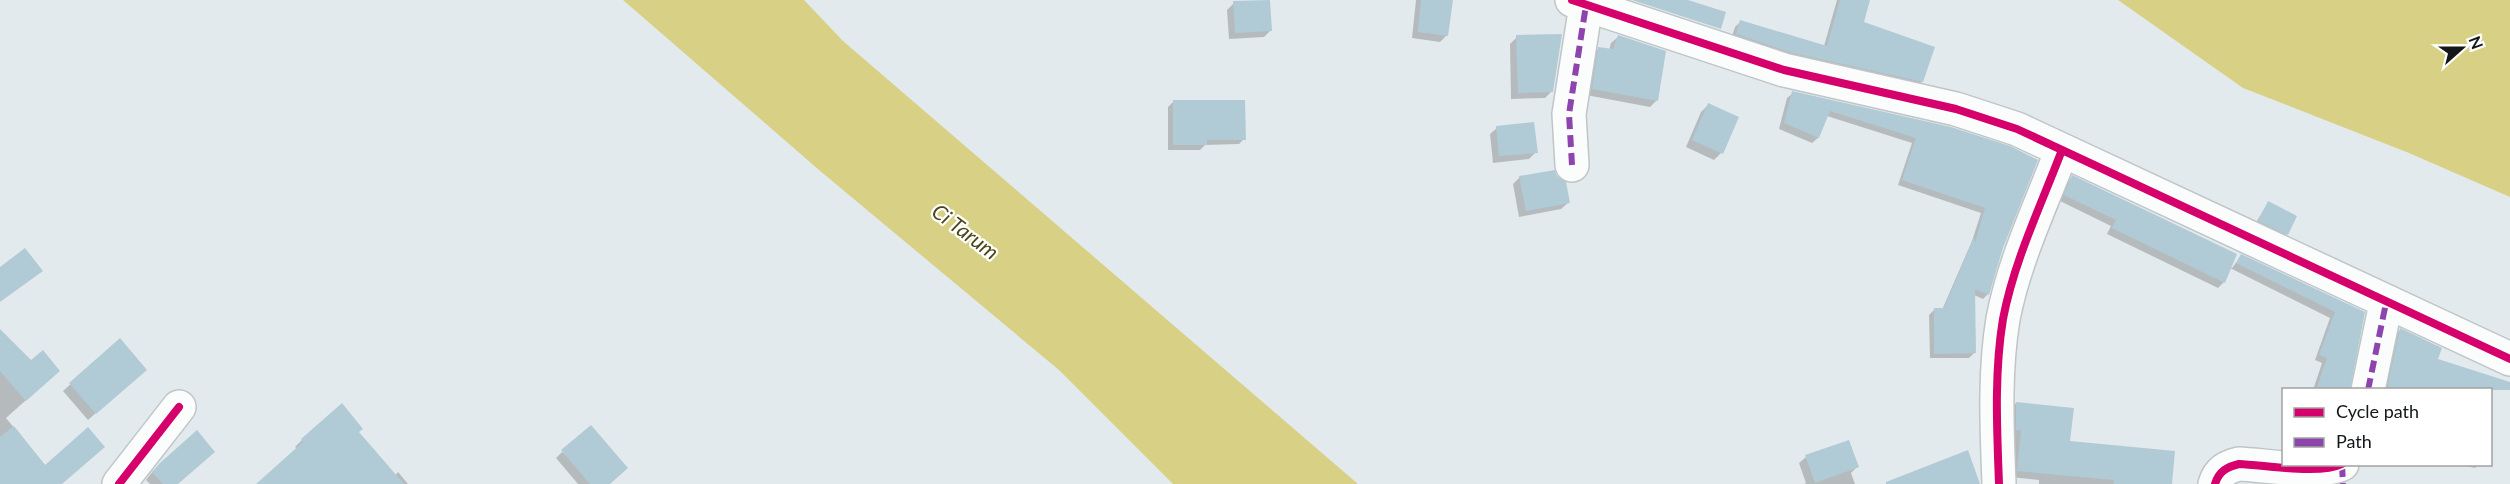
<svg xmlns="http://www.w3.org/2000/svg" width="2510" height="484" font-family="Lato,sans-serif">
  <rect width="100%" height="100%" fill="#e3eaed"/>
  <!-- water -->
  <path fill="#d8d185" d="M 623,0 L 804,0 L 843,41 L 1358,484 L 1173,484 L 1059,370 L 819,170 Z
    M 2118,0 L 2510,0 L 2510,197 L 2409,153 L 2243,88 Z"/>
  <!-- shadow -->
  <path fill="#0003" d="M 1416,0 L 1451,0 L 1447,35 L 1440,42 L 1412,38 Z
    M 1837,0 L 1868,0 L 1862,23 L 1922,82 L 1916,87 L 1731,40 L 1735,27 L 1741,21 L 1824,46 Z
    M 1234,3 L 1271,30 L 1264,37 L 1229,39 L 1227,10 Z
    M 1517,37 L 1552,91 L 1545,98 L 1511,99 L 1510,44 Z
    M 1618,37 L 1657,100 L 1650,107 L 1586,95 L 1592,55 L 1599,48 L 1609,50 L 1611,43 Z
    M 1793,93 L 2010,148 L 2002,248 L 1988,294 L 1983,299 L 1974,295 L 1975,352 L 1969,358 L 1930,358 L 1929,315 L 1934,310 L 1942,310 L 1972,241 L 1981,213 L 1898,185 L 1912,143 L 1827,116 L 1818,138 L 1812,143 L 1779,129 L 1787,98 Z
    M 1174,101 L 1244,139 L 1239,144 L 1205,145 L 1200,150 L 1168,150 L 1168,107 Z
    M 1708,105 L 1721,153 L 1714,160 L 1686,147 L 1701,112 Z
    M 1497,128 L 1536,152 L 1529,159 L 1493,163 L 1490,134 Z
    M 1520,177 L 1568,203 L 1561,209 L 1519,217 L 1513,184 Z
    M 2072,177 L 2230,267 L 2232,268 L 2241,256 L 2363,313 L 2348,390 L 2313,390 L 2322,363 L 2315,360 L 2330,318 L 2230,268 L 2224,282 L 2218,288 L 2107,234 L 2111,226 L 2060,201 L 2067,183 Z
    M 2268,203 L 2287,234 L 2283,237 L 2255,224 Z
    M 2400,330 L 2436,360 L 2483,390 L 2384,390 L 2395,335 Z
    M 0,331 L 31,362 L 52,377 L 6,418 L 61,484 L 0,484 Z
    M 120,340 L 138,376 L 88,420 L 63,391 Z
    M 2016,403 L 2069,442 L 2171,484 L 2039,484 L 2039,480 L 2011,477 L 2015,436 L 2010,436 L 2010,410 Z
    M 342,406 L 358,432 L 395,476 L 398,472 L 408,484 L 258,484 L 298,449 L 295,447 L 302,440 Z
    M 562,452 L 609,484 L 578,484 L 556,458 Z
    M 1806,457 L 1857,467 L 1851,473 L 1855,484 L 1804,484 L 1806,483 L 1799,463 Z
    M 2458,464 L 2479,464 L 2475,468 Z
    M 153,471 L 177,484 L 150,484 L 146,480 Z"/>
  <!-- building -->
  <path fill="#b1cbd6" d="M 1270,0 L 1272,31 L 1235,33 L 1233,1 Z
    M 1421,0 L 1453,0 L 1448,36 L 1418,32 Z
    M 1632,0 L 1688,0 L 1726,12 L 1721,29 Z
    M 1840,0 L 1870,0 L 1864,22 L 1935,47 L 1923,82 L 1789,52 L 1736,34 L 1740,20 L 1827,46 Z
    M 1562,34 L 1553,92 L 1518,93 L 1516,35 Z
    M 1618,35 L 1666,51 L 1658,101 L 1592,89 L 1598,47 L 1613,49 Z
    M 1792,91 L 1951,127 L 2010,146 L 2038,160 L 2003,248 L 1989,295 L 1975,289 L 1976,353 L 1934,354 L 1934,308 L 1944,308 L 1974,237 L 1975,243 L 1985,208 L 1902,180 L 1916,138 L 1830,111 L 1819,138 L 1784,123 Z
    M 1173,100 L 1245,100 L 1246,140 L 1207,140 L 1207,145 L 1173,145 Z
    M 1708,103 L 1739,117 L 1723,154 L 1692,140 Z
    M 1534,122 L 1538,153 L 1499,156 L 1496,126 Z
    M 1555,170 L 1557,176 L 1566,182 L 1570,203 L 1526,211 L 1519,176 Z
    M 2072,175 L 2237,254 L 2225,283 L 2112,228 L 2116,220 L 2064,195 Z
    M 2268,201 L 2297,216 L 2288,235 L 2258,221 Z
    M 25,248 L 43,271 L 0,302 L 0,267 Z
    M 2241,254 L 2365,312 L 2350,390 L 2316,390 L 2327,358 L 2319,355 L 2335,312 L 2236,263 Z
    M 2400,328 L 2442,348 L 2438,359 L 2510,382 L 2510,390 L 2387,390 Z
    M 0,329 L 31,360 L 43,350 L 60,371 L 26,401 L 0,371 Z
    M 120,338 L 147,370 L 96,414 L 69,383 Z
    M 2016,402 L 2074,408 L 2070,441 L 2175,451 L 2172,484 L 2114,484 L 2114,480 L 2017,471 L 2021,430 L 2016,430 Z
    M 342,403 L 363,429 L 359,432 L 404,484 L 256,484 L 303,442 L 301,439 Z
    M 591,425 L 628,468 L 610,484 L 590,484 L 561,450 Z
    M 14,426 L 45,465 L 88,427 L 105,447 L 62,484 L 0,484 L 0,437 Z
    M 197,430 L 215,452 L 178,484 L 163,484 L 152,472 L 160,463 Z
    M 1849,440 L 1859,467 L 1815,483 L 1805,455 Z
    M 1968,450 L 1980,484 L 1886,484 L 1886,482 Z"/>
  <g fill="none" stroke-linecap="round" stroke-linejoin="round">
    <!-- street casing -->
    <g stroke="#c0c5c7" stroke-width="36">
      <path id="street" d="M 1572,0 L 1784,70 L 1956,109 L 2017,129 L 2510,359
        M 1572,165 L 1569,114 L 1586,5
        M 2368,390 L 2386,303
        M 119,484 L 179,407
        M 1999,484 C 1997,429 1994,373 2003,319 C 2014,261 2041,205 2062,150
        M 2215,484 C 2219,471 2227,467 2239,464 C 2265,465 2320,475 2342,464"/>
    </g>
    <!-- street -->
    <use href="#street" stroke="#fbfcfc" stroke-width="33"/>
    <!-- quiet -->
    <path stroke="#8e44ad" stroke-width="6" stroke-dasharray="12 6" stroke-linecap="butt" d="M 1572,165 L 1569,114 L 1586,5
      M 2368,390 L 2386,303
      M 2342,465 L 2343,484"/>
    <!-- cycleway casing -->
    <g stroke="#fff" stroke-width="11">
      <path id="cycleway" d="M 1572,0 L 1784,70 L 1956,109 L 2017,129 L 2510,359
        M 119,484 L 179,407
        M 1999,484 C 1997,429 1994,373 2003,319 C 2014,261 2041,205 2062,150
        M 2215,484 C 2219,471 2227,467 2239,464 C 2265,465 2320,475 2342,464"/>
    </g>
    <!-- cycleway -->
    <use href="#cycleway" stroke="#d6006c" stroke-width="8"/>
  </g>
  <g text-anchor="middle" stroke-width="4.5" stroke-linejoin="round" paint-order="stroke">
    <!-- water labels -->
    <g font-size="21" font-style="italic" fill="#4c4619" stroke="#fff">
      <text transform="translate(965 232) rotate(37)" y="7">Ci Tarum</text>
    </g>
  </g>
  <!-- legend -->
  <rect x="2282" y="388" width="210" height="78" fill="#ffffff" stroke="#a1a2a3" stroke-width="1.5"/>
  <rect x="2294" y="408" width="30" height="9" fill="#d6006c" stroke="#a1a2a3" stroke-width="1.5"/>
  <text x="2336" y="418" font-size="18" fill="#131719">Cycle path</text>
  <rect x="2294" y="438" width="30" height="9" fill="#8e44ad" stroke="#a1a2a3" stroke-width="1.5"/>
  <text x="2336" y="448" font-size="18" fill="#131719">Path</text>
  <!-- north arrow -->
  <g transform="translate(2462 48) rotate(69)" stroke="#ffffff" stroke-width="4.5" paint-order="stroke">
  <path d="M0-4.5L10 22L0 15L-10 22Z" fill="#131719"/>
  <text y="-9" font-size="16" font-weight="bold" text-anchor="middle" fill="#131719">N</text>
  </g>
</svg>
